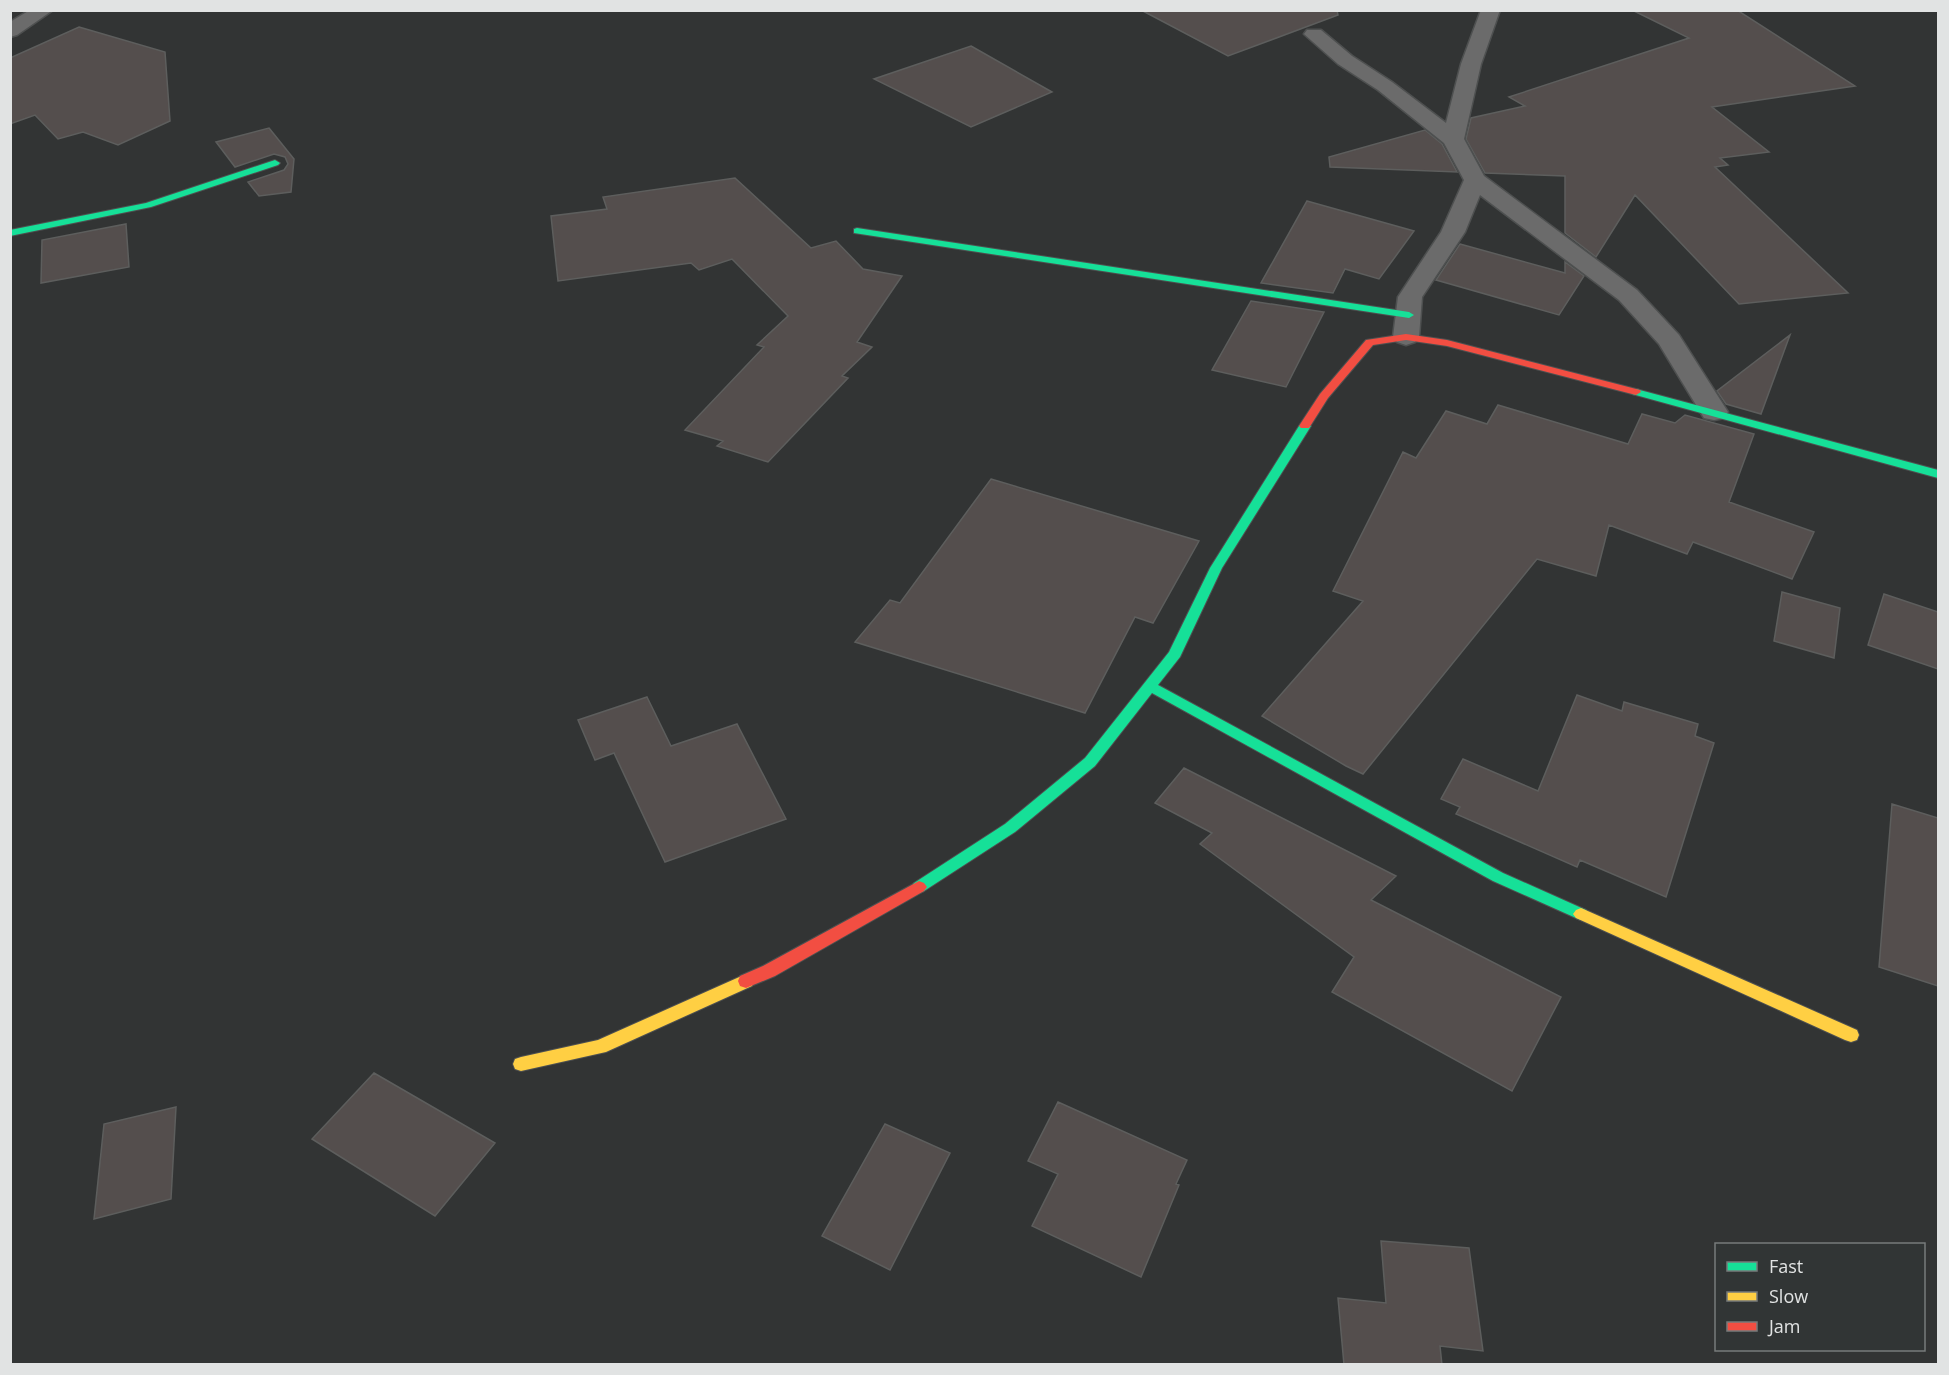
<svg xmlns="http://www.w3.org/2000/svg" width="1949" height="1375" font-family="'Open Sans',sans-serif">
  <rect width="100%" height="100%" fill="#323434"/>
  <!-- building -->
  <path fill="#544e4d" stroke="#5d5e5d" stroke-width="1.5" d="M 1141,10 L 1337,10 L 1338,15 L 1228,56 Z
    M 1632,10 L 1737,10 L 1855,86 L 1712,107 L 1769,152 L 1720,158 L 1728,165 L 1715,167 L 1848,293 L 1739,304 L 1635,195 L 1596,257 L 1565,233 L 1565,176 L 1485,173 L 1466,139 L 1471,118 L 1525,106 L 1509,97 L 1689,38 Z
    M 79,27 L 165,52 L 170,121 L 118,145 L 83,132 L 58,139 L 35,115 L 10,124 L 10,58 Z
    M 971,46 L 1052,92 L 971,127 L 874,79 Z
    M 269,128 L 294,159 L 291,192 L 259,196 L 248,182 L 284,170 L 288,164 L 285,157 L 274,154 L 235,167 L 216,142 Z
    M 1425,130 L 1442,144 L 1457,172 L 1330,167 L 1329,157 Z
    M 735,178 L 811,248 L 836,241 L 863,269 L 902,276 L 857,342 L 872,347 L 842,376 L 848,378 L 768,462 L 717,446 L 723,441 L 685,430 L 764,347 L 757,345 L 788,316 L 732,259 L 699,270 L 691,263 L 558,281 L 551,216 L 607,209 L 603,197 Z
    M 1307,201 L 1414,231 L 1379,279 L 1345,269 L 1333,293 L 1261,283 Z
    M 126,224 L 129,267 L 41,283 L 42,240 Z
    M 1460,244 L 1565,273 L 1565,262 L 1584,276 L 1559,315 L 1436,280 Z
    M 1251,301 L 1324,312 L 1286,387 L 1212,370 Z
    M 1790,335 L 1761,414 L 1726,404 L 1717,391 Z
    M 1498,405 L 1628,444 L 1642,414 L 1675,423 L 1685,415 L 1754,434 L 1729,502 L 1814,532 L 1792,579 L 1693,542 L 1687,554 L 1609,525 L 1596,576 L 1537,559 L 1363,774 L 1346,766 L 1262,716 L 1363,601 L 1333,591 L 1403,452 L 1416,458 L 1446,411 L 1487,424 Z
    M 991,479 L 1199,541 L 1153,623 L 1135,617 L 1085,713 L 855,642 L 890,600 L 900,603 Z
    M 1782,592 L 1840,608 L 1834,658 L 1774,641 Z
    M 1884,594 L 1938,612 L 1938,669 L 1868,645 Z
    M 1577,695 L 1622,711 L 1624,702 L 1698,724 L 1695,736 L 1714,743 L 1666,897 L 1580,860 L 1577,867 L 1456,814 L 1460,807 L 1441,799 L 1463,759 L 1538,791 Z
    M 647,697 L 671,746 L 737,724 L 786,819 L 665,862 L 614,753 L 595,760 L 578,720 Z
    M 1184,768 L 1396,876 L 1371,900 L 1561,997 L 1512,1091 L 1332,992 L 1354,957 L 1200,844 L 1212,833 L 1155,803 Z
    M 1892,804 L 1938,818 L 1938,986 L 1879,967 Z
    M 374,1073 L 495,1143 L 435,1216 L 312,1139 Z
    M 1058,1102 L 1187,1160 L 1176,1184 L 1179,1185 L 1141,1277 L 1032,1226 L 1058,1174 L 1028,1161 Z
    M 176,1107 L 171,1199 L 94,1219 L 104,1124 Z
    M 885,1124 L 950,1153 L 890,1270 L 822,1236 Z
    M 1381,1241 L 1469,1248 L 1483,1351 L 1440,1346 L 1442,1365 L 1344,1365 L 1338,1298 L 1386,1303 Z"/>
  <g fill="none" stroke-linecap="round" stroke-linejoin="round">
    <!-- street casing -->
    <g stroke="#4e5050" stroke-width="3">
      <path id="street" d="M 30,10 L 53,10 L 17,35 L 10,37 L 10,22 Z
        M 1481,10 L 1500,10 L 1481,64 L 1464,139 L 1484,176 L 1637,290 L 1679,335 L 1728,412 L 1724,418 L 1714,420 L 1704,418 L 1659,344 L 1619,300 L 1480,195 L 1465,232 L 1422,297 L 1419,337 L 1415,342 L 1406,345 L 1397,342 L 1393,337 L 1398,297 L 1441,232 L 1464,180 L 1444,143 L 1378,90 L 1338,64 L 1304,34 L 1307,30 L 1321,30 L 1352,56 L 1392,82 L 1446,123 L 1461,64 Z"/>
    </g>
    <!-- fast casing -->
    <g stroke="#4e5050" stroke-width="2">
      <path id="fast" d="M 275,160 L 280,163 L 278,165 L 151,207 L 10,236 L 10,230 L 146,203 Z
        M 857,228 L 1409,312 L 1414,315 L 1409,318 L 854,233 L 854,229 Z
        M 1636,389 L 1938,470 L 1938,478 L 1632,394 L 1632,390 Z
        M 1305,423 L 1311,426 L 1222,568 L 1180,657 L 1158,685 L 1503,873 L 1586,910 L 1589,914 L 1586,918 L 1581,920 L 1576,918 L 1493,881 L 1152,693 L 1095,766 L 1015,832 L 924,891 L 919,893 L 914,891 L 911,887 L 914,883 L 1005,824 L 1085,758 L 1169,652 L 1210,568 L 1299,426 Z"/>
    </g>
    <!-- slow casing -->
    <g stroke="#4e5050" stroke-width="2">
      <path id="slow" d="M 1581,908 L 1857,1030 L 1859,1035 L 1857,1040 L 1851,1042 L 1845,1040 L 1576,918 L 1573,914 L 1576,910 Z
        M 746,974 L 752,976 L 754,981 L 752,986 L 606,1052 L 521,1071 L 515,1069 L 513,1064 L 515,1059 L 521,1057 L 598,1040 Z"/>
    </g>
    <!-- jam casing -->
    <g stroke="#4e5050" stroke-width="2">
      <path id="jam" d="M 1406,334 L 1447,340 L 1640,390 L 1641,392 L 1636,395 L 1447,346 L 1406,340 L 1373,345 L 1328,398 L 1309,428 L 1301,428 L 1299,426 L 1320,394 L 1366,340 Z
        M 919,881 L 924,883 L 927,887 L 924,891 L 775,976 L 746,988 L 740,986 L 738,981 L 740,976 L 763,966 Z"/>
    </g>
    <!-- street -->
    <use href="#street" fill="#6b6b6b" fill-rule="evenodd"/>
    <!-- fast -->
    <use href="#fast" fill="#16e098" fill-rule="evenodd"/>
    <!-- slow -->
    <use href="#slow" fill="#ffcf43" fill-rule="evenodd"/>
    <!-- jam -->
    <use href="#jam" fill="#f24e42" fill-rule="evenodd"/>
  </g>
  <!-- border -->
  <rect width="1949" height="1375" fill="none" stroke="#e1e3e3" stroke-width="24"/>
  <!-- legend -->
  <rect x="1715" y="1243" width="210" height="108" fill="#313535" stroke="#777b7b" stroke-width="1.5"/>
  <rect x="1727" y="1262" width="30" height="9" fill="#16e098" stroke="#777b7b" stroke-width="1.5"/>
  <text x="1769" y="1273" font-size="18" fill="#e1e3e3">Fast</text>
  <rect x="1727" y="1292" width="30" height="9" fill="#ffcf43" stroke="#777b7b" stroke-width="1.5"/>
  <text x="1769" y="1303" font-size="18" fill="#e1e3e3">Slow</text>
  <rect x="1727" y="1322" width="30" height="9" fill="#f24e42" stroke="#777b7b" stroke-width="1.5"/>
  <text x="1769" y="1333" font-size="18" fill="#e1e3e3">Jam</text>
</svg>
